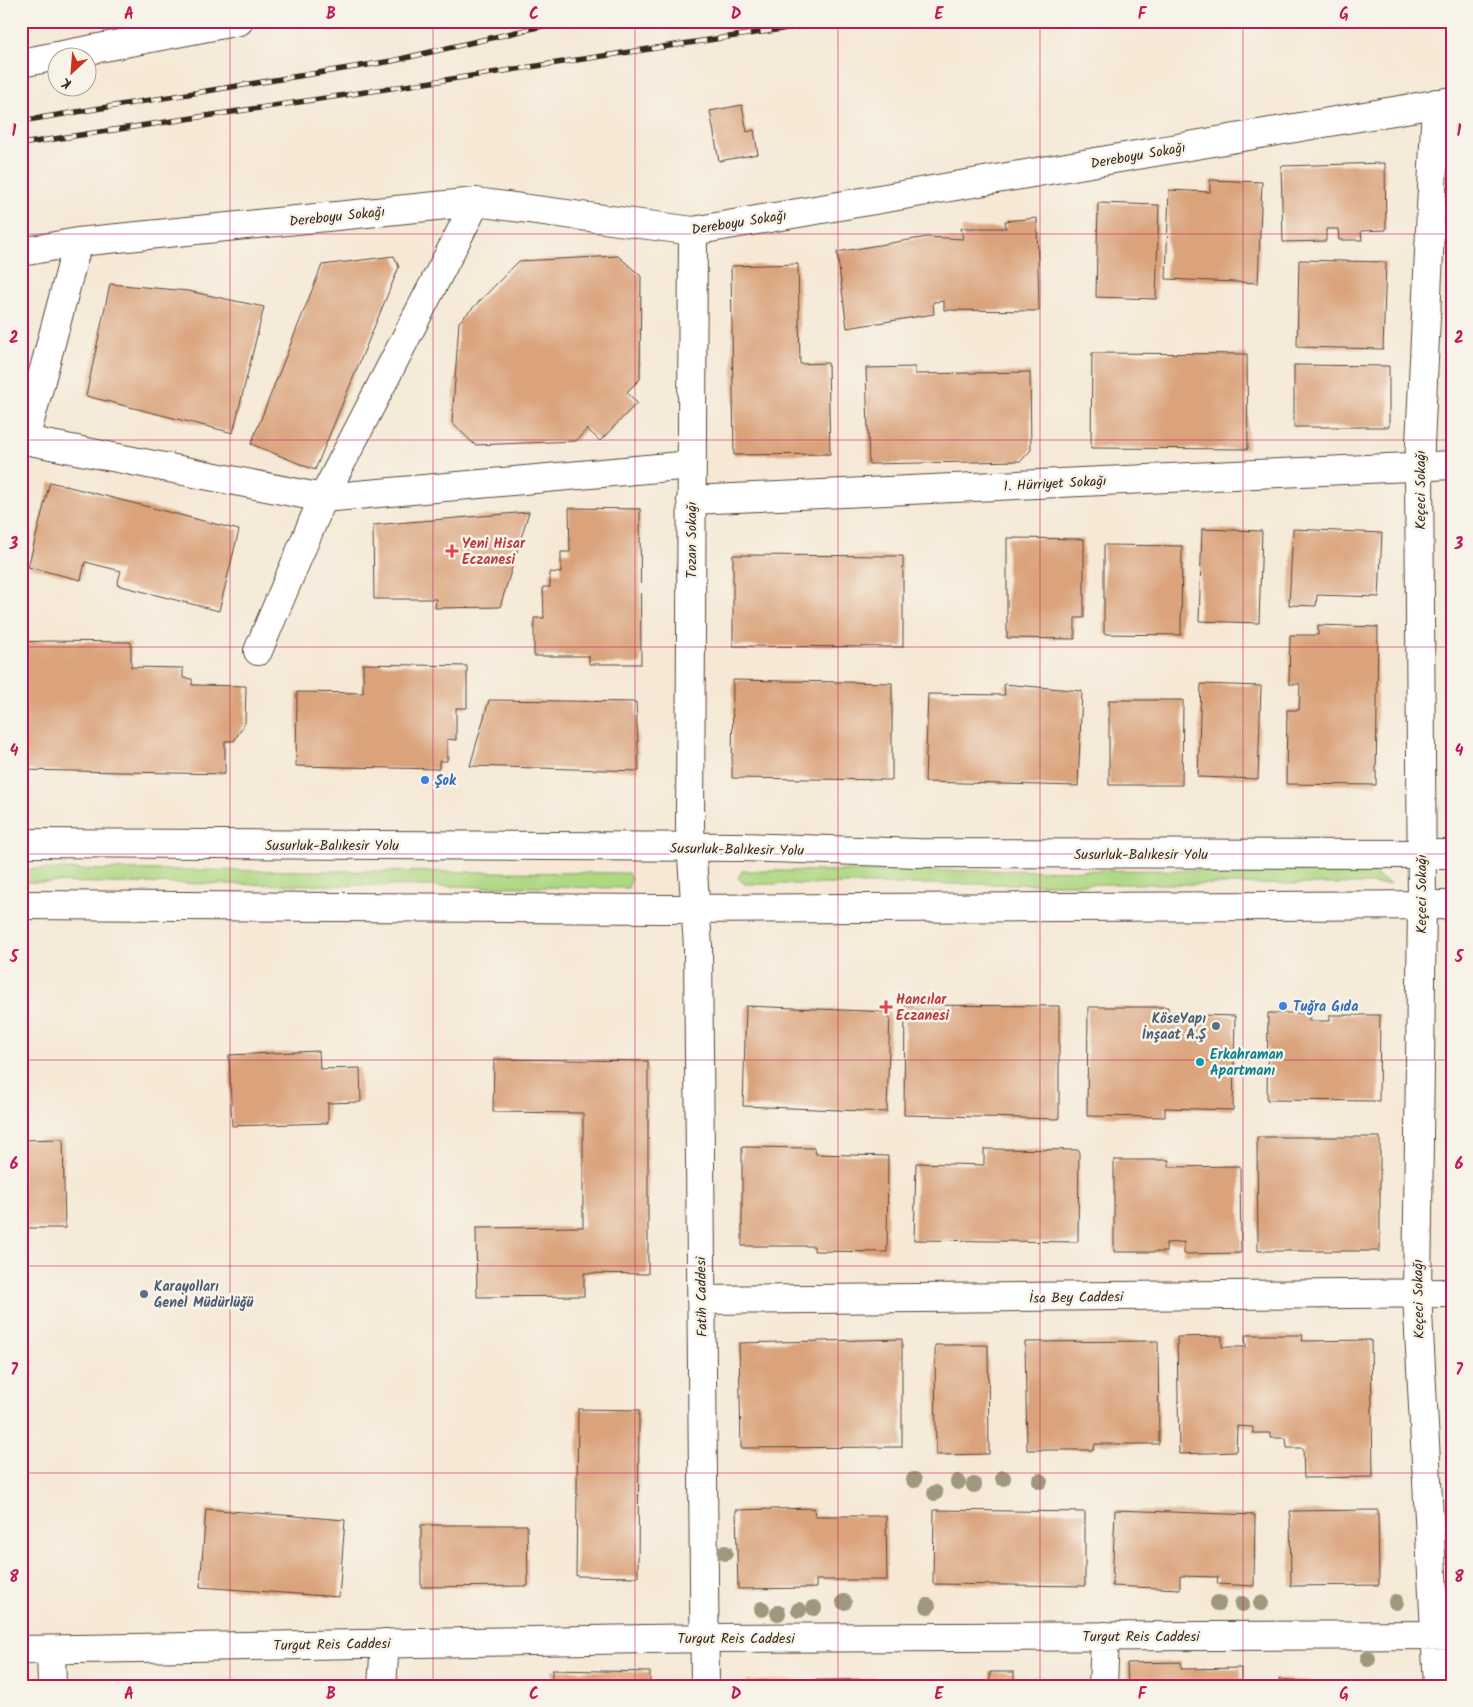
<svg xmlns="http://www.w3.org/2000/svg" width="1473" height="1707" font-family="Kalam,sans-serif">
  <rect width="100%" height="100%" fill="#f7f3e8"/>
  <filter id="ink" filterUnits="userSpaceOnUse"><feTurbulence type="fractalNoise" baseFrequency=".02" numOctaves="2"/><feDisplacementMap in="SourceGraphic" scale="10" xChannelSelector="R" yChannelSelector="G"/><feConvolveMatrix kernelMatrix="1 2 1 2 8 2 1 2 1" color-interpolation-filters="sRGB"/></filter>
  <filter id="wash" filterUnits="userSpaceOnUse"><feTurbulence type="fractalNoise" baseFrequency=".0096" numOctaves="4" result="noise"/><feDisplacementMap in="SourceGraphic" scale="20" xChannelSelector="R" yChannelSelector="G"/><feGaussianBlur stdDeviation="1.12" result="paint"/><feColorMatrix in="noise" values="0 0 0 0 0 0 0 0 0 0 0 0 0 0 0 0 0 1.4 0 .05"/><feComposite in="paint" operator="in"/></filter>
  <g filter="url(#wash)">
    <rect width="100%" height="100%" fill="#f6e8d5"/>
    <!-- green -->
    <path fill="#afd883" stroke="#758150" d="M 21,869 L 628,873 L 631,880 L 628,888 L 21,882 Z
      M 1368,870 L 1390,884 L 745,884 L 738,878 L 742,871 Z"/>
    <g id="blocks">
      <!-- building -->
      <path fill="#daa37b" d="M 742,105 L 747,132 L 754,130 L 758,154 L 719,161 L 710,111 Z
        M 1385,163 L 1386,230 L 1361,231 L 1362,240 L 1339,240 L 1338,229 L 1326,229 L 1326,241 L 1283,242 L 1281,166 Z
        M 1210,180 L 1262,182 L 1258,283 L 1166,279 L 1169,190 L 1210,192 Z
        M 1098,203 L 1159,205 L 1156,299 L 1096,297 Z
        M 1037,218 L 1039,311 L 944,310 L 944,301 L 933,302 L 934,314 L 847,328 L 837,252 L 927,237 L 963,239 L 961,228 L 1006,228 L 1005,221 Z
        M 394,256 L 399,267 L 315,470 L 251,444 L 322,265 Z
        M 618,256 L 641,276 L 640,379 L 627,392 L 637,403 L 600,441 L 587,429 L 576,441 L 475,445 L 452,423 L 459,322 L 519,261 Z
        M 1299,260 L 1386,262 L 1383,349 L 1297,347 Z
        M 798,264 L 800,364 L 828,363 L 830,454 L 734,455 L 731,266 Z
        M 110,284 L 188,291 L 264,307 L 233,433 L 86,396 Z
        M 1092,353 L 1247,354 L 1248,449 L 1091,448 Z
        M 1294,365 L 1389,366 L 1389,427 L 1294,427 Z
        M 915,367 L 915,374 L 1030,372 L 1031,450 L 1021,461 L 869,464 L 866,368 Z
        M 50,482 L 239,530 L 219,611 L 117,585 L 121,571 L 85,562 L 81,580 L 28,567 Z
        M 569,508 L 640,509 L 641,664 L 589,664 L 589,656 L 534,656 L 534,618 L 544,618 L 543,587 L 550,587 L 550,572 L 561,573 L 561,552 L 570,552 Z
        M 529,512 L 500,607 L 435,608 L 436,599 L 374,599 L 373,525 Z
        M 1202,529 L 1262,531 L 1259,623 L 1199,621 Z
        M 1293,529 L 1382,533 L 1379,597 L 1317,595 L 1316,606 L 1289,605 Z
        M 1007,538 L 1084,539 L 1084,618 L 1075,618 L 1075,639 L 1007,638 Z
        M 1104,545 L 1182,546 L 1181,635 L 1104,634 Z
        M 733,555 L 903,556 L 903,647 L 733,646 Z
        M 1318,625 L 1378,627 L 1376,785 L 1286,784 L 1287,710 L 1299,710 L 1300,684 L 1289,684 L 1290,635 L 1318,635 Z
        M 47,641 L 131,642 L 131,667 L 183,668 L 183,678 L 192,679 L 192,685 L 246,686 L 245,723 L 234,741 L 225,741 L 225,774 L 21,770 L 21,642 Z
        M 363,664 L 467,666 L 467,708 L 456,708 L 456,740 L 447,739 L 447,761 L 439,761 L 439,769 L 296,766 L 297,692 L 363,693 Z
        M 733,680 L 892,683 L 892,780 L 732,778 Z
        M 1004,684 L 1082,691 L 1078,786 L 925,782 L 928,694 L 1005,695 Z
        M 1201,684 L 1261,686 L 1258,779 L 1198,777 Z
        M 489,700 L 636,702 L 639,771 L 470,766 Z
        M 1109,700 L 1183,700 L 1182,785 L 1109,785 Z
        M 905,1005 L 1059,1006 L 1059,1119 L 904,1115 Z
        M 746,1006 L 890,1012 L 887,1112 L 743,1106 Z
        M 1088,1007 L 1168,1007 L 1168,1014 L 1235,1016 L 1233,1110 L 1165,1108 L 1165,1117 L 1087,1116 Z
        M 1268,1013 L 1309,1013 L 1309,1021 L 1330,1021 L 1330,1015 L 1380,1015 L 1379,1101 L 1267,1100 Z
        M 319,1051 L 320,1069 L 360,1068 L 361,1102 L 328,1103 L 328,1123 L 232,1126 L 229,1055 Z
        M 494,1059 L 648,1061 L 648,1274 L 584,1273 L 584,1296 L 477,1297 L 476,1228 L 583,1227 L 583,1113 L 493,1112 Z
        M 1257,1137 L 1380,1137 L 1380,1251 L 1258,1251 Z
        M 63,1139 L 65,1228 L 23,1228 L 21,1140 Z
        M 742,1147 L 814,1148 L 816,1154 L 888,1156 L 887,1252 L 814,1251 L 814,1246 L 742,1246 Z
        M 984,1149 L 1079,1150 L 1078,1242 L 914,1240 L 916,1163 L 984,1165 Z
        M 1114,1160 L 1169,1160 L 1169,1167 L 1240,1166 L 1241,1253 L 1184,1254 L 1184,1242 L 1166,1243 L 1166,1252 L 1114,1252 Z
        M 1245,1335 L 1303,1335 L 1302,1341 L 1371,1340 L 1373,1477 L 1304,1478 L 1303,1448 L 1287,1448 L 1286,1438 L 1270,1438 L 1270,1433 L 1253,1433 L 1253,1427 L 1237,1426 L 1236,1452 L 1179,1454 L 1177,1337 L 1222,1336 L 1222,1347 L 1246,1347 Z
        M 902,1339 L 902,1447 L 741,1448 L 739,1343 Z
        M 1158,1341 L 1159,1444 L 1095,1444 L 1094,1450 L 1027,1450 L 1025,1342 Z
        M 935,1345 L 988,1345 L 989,1454 L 936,1455 Z
        M 578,1409 L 639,1410 L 638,1577 L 576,1576 Z
        M 814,1508 L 815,1516 L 886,1516 L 887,1580 L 816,1580 L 816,1588 L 738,1589 L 736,1510 Z
        M 206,1509 L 345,1520 L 339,1597 L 200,1587 Z
        M 934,1510 L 1085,1512 L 1085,1586 L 933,1584 Z
        M 1115,1510 L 1255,1515 L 1254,1586 L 1217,1584 L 1218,1577 L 1180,1576 L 1180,1589 L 1112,1586 Z
        M 1378,1510 L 1379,1585 L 1291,1586 L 1290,1511 Z
        M 421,1525 L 527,1525 L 528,1586 L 421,1587 Z
        M 1181,1662 L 1181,1669 L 1241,1668 L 1241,1686 L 1128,1686 L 1127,1663 Z
        M 552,1670 L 650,1672 L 650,1686 L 552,1686 Z
        M 990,1672 L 1014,1672 L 1014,1682 L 1036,1681 L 1036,1686 L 913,1686 L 913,1684 L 990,1683 Z
        M 879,1679 L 879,1686 L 746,1686 L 746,1681 Z
        M 1279,1679 L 1343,1684 L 1342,1686 L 1279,1686 Z"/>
    </g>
  </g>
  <g filter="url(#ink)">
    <use href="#blocks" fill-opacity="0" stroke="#574639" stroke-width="1"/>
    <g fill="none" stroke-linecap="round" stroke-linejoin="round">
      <!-- minor casing -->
      <g stroke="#574639" stroke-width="30">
        <path id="minor" d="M 21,63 L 239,21
          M 1436,103 L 1419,466 L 1422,905 L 1417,1294 L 1438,1686
          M 693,231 L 690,827 L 698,947 L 705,1686
          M 78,242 L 25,440 L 323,498 L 691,465
          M 21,252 L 78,242 L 476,202 L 693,231 L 1452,101
          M 691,500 L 1452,465
          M 258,651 L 323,498 L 476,202
          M 701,1300 L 1452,1293
          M 21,1650 L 706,1638 L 1452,1635
          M 51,1650 L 52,1686
          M 382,1686 L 385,1643
          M 1103,1686 L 1105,1636"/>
      </g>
      <!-- highway casing -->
      <g stroke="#574639" stroke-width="30">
        <path id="highway" d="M 21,843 L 743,847 L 918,853 L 1452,854
          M 21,905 L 664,909 L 1452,905"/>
      </g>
      <!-- minor -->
      <use href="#minor" stroke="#fff" stroke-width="28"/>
      <!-- highway -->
      <use href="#highway" stroke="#fff" stroke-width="28"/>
      <!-- rail casing -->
      <g stroke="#3b2a1e" stroke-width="5.5">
        <path id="rail" d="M 21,121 L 392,61 L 564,21
          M 21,144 L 835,21"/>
      </g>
      <!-- rail -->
      <use href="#rail" stroke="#f7f3e8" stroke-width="4" stroke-dasharray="11" stroke-linecap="butt"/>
    </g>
    <!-- trees -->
    <g fill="#9f987e">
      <circle cx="1003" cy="1478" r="8"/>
      <circle cx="914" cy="1480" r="8"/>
      <circle cx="1040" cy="1481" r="8"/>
      <circle cx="958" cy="1482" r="8"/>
      <circle cx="974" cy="1485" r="8"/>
      <circle cx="935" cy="1493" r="8"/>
      <circle cx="725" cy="1553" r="8"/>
      <circle cx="844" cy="1602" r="8"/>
      <circle cx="1396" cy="1602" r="8"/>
      <circle cx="1218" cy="1603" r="8"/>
      <circle cx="1261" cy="1603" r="8"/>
      <circle cx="1242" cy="1604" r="8"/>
      <circle cx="928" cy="1606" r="8"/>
      <circle cx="814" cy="1608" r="8"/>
      <circle cx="762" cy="1609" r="8"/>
      <circle cx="799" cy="1610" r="8"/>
      <circle cx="778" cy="1613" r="8"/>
      <circle cx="1368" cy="1659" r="8"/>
    </g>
  </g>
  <!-- grid -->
  <path fill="none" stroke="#c2185b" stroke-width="1" stroke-opacity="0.55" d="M 230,21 L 230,1686M 433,21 L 433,1686M 635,21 L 635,1686M 838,21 L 838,1686M 1040,21 L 1040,1686M 1243,21 L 1243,1686M 21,234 L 1452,234M 21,440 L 1452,440M 21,647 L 1452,647M 21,854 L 1452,854M 21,1060 L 1452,1060M 21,1266 L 1452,1266M 21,1473 L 1452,1473"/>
  <!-- markers -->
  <g fill="#e0444e" stroke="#f7f3e8" stroke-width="2">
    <path d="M449.5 543.5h5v5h5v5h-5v5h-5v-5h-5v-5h5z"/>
    <path d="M883.5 999.5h5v5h5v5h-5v5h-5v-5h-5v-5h5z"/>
  </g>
  <g fill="#3f7fe0" stroke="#f7f3e8" stroke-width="2">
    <circle cx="425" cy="780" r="5"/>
    <circle cx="1283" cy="1006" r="5"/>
  </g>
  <g fill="#5c6f8a" stroke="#f7f3e8" stroke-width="2">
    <circle cx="1216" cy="1026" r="5"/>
    <circle cx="144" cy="1294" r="5"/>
  </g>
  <circle fill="#0f9aa8" stroke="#f7f3e8" stroke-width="2" cx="1200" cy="1062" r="5"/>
  <g text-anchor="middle" stroke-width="5" stroke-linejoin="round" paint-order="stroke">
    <!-- street labels -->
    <g font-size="14" fill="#3b2a1e" stroke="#f7f3e8">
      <text transform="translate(1138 155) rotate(-10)" y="5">Dereboyu Sokağı</text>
      <text transform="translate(337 216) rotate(-6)" y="5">Dereboyu Sokağı</text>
      <text transform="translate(739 222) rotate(-9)" y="5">Dereboyu Sokağı</text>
      <text transform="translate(1055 483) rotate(-3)" y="5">1. Hürriyet Sokağı</text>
      <text transform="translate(1420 490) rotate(-90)" y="5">Keçeci Sokağı</text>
      <text transform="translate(691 540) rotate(-90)" y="5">Tozan Sokağı</text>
      <text x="332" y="850">Susurluk-Balıkesir Yolu</text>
      <text transform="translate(737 849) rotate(1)" y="5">Susurluk-Balıkesir Yolu</text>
      <text x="1141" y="859">Susurluk-Balıkesir Yolu</text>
      <text transform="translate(1421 894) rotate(-90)" y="5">Keçeci Sokağı</text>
      <text transform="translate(701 1297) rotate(-91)" y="5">Fatih Caddesi</text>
      <text transform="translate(1076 1297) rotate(-1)" y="5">İsa Bey Caddesi</text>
      <text transform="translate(1418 1299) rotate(-91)" y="5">Keçeci Sokağı</text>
      <text x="1141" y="1641">Turgut Reis Caddesi</text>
      <text x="736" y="1643">Turgut Reis Caddesi</text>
      <text transform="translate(332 1644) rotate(-1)" y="5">Turgut Reis Caddesi</text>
    </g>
    <!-- health labels -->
    <g font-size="14" font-weight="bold" fill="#be3a42" stroke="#f7f3e8" text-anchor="start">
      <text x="462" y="548">Yeni Hisar<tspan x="462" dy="16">Eczanesi</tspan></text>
      <text x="896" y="1004">Hancılar<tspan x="896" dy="16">Eczanesi</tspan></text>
    </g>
    <!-- shop labels -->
    <g font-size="14" font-weight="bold" fill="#366cbe" stroke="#f7f3e8" text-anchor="start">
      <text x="435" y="785">Şok</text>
      <text x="1293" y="1011">Tuğra Gıda</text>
    </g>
    <!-- service labels -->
    <g font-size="14" font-weight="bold" fill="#4e5e75" stroke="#f7f3e8" text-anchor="end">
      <text x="1206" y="1023">KöseYapı<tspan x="1206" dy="16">İnşaat A.Ş</tspan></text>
      <text x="154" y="1291" text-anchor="start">Karayolları<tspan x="154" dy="16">Genel Müdürlüğü</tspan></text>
    </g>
    <!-- culture labels -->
    <g font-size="14" font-weight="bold" fill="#0d838f" stroke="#f7f3e8" text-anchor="start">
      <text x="1210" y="1059">Erkahraman<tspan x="1210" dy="16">Apartmanı</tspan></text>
    </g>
  </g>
  <!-- margin -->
  <rect width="1473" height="1707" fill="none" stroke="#f7f3e8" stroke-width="55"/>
  <!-- north arrow -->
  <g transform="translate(72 72) rotate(206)"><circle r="24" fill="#f7f3e8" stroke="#aca397"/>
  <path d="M0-4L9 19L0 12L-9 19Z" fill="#c8321e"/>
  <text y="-8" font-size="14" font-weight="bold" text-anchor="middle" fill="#3b2a1e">K</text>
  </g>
  <rect x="28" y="28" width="1418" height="1652" fill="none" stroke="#c2185b" stroke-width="2"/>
  <g font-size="16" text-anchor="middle" font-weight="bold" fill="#c2185b">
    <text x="129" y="19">A</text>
    <text x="331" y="19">B</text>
    <text x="534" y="19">C</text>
    <text x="736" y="19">D</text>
    <text x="939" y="19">E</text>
    <text x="1142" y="19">F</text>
    <text x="1344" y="19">G</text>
    <text x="14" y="136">1</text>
    <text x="1459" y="136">1</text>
    <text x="14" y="343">2</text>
    <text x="1459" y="343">2</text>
    <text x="14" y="549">3</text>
    <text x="1459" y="549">3</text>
    <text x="14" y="756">4</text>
    <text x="1459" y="756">4</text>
    <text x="14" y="962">5</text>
    <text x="1459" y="962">5</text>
    <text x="14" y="1169">6</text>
    <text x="1459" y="1169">6</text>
    <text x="14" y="1375">7</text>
    <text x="1459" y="1375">7</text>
    <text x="14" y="1582">8</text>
    <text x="1459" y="1582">8</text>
    <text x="129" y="1699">A</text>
    <text x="331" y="1699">B</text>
    <text x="534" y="1699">C</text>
    <text x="736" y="1699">D</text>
    <text x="939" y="1699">E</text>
    <text x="1142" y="1699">F</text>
    <text x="1344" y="1699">G</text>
  </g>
</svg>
